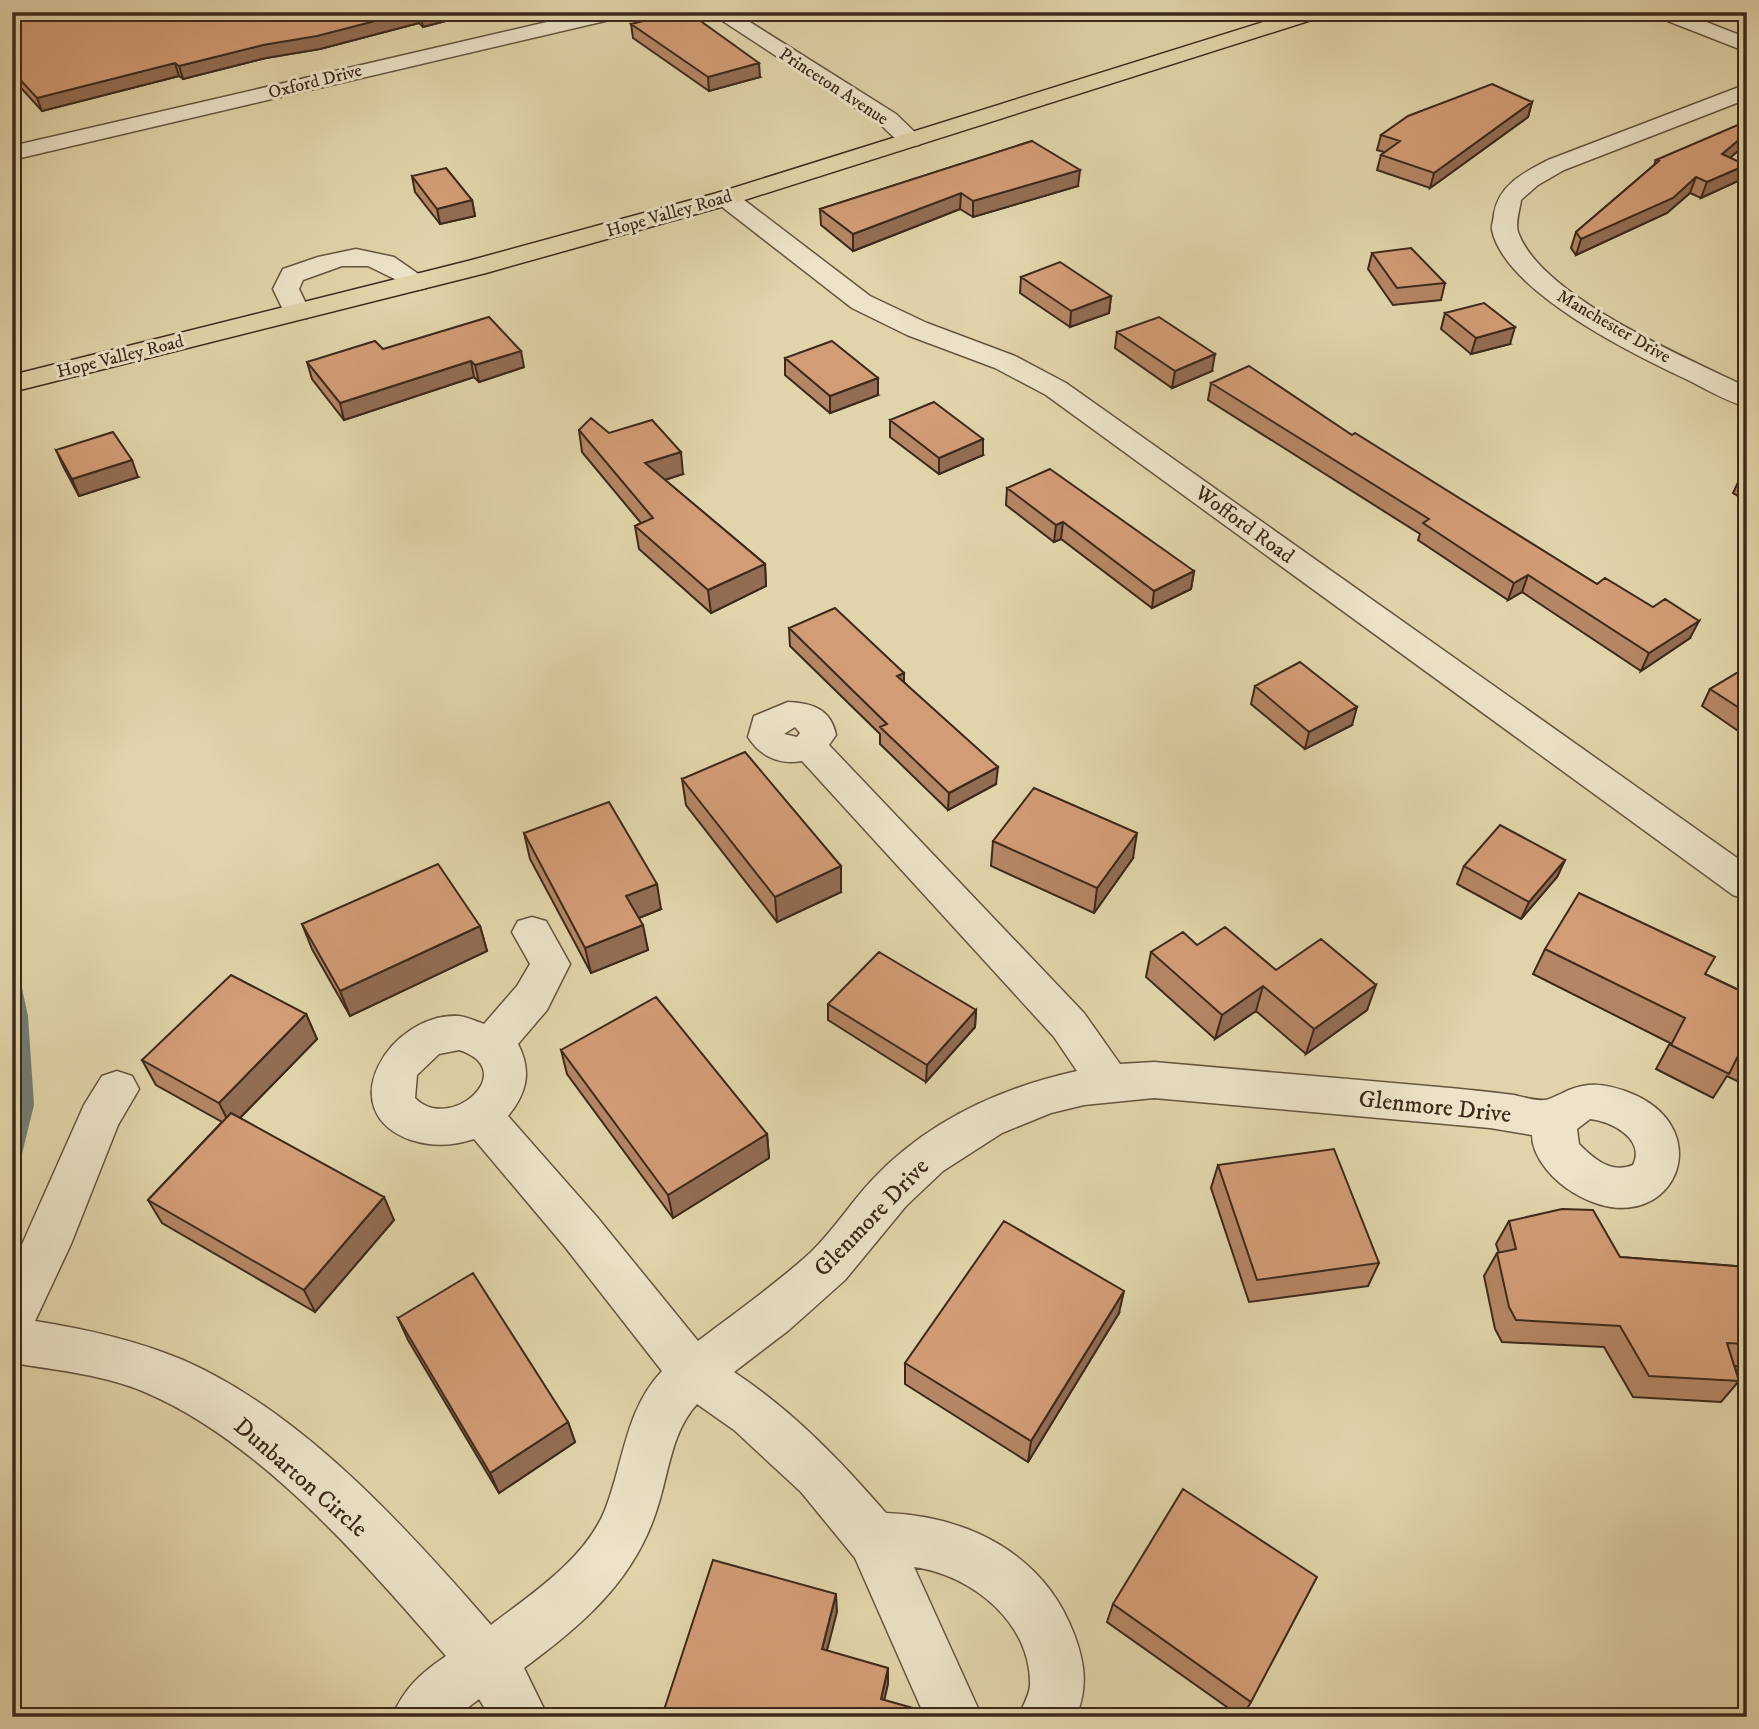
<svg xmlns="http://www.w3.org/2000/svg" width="1759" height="1729" font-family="'IM FELL DW Pica',serif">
  <rect width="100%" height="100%" fill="#e1d4aa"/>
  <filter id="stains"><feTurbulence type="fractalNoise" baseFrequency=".00286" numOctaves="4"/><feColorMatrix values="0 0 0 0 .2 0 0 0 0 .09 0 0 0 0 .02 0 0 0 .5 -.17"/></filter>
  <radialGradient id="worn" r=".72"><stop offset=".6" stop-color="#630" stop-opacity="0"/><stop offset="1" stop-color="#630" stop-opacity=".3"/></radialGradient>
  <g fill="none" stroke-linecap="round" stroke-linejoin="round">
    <!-- stream -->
    <path fill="#727e74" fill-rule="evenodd" d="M 12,965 L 17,966 L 18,970 L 28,1016 L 34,1105 L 19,1166 L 17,1170 L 12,1172 L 12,1136 L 20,1105 L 12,1005 Z"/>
    <!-- minor casing -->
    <g stroke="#66543f" stroke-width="3">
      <path id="minor" d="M 590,12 L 628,12 L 618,18 L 12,160 L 12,146 Z
        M 709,12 L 734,12 L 896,114 L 923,140 L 919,145 C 902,149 892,135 880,124 Z
        M 1652,12 L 1681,12 L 1747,38 L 1747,52 L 1655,16 Z
        M 1747,84 L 1747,99 L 1564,170 L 1538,185 L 1521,200 C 1520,209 1515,223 1518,232 C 1541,297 1687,358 1747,387 L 1747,407 C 1726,401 1707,390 1688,380 C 1635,355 1505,292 1492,230 C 1491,226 1494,219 1494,214 C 1499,185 1523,173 1548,160 Z
        M 726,191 L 735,193 L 870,296 L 927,323 L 1015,356 L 1066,383 L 1747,865 L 1747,900 L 1733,895 L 1046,395 L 995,368 L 907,335 L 852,308 L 717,203 L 714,198 L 717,193 Z
        M 356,249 L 394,257 L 430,282 L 426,288 L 417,290 L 368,266 L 342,266 L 303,280 L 299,289 L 310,312 L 307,318 L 287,318 L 273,289 L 283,269 L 318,257 Z
        M 788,702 C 812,703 831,709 836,735 L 829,745 L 1084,1013 L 1120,1064 L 1154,1062 C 1253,1071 1351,1079 1450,1088 C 1471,1090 1492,1092 1514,1095 C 1523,1097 1536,1101 1545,1100 C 1551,1099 1562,1093 1569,1090 C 1590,1082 1604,1084 1625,1091 C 1727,1127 1670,1250 1574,1193 C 1555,1182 1532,1158 1532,1135 L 1490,1128 L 1154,1098 L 1084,1105 L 1051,1113 L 1002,1133 L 943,1171 L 906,1206 L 845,1280 L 789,1330 L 734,1372 C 793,1411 840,1460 886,1513 C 968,1516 1044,1554 1074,1634 C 1085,1663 1088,1687 1076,1717 L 1018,1717 C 1022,1708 1029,1696 1030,1686 C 1032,1623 972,1575 914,1567 L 982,1717 L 925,1717 L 855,1558 L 801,1492 L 734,1430 L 697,1404 C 670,1434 669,1475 656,1512 C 633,1582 581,1626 524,1668 L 548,1717 L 490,1717 L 479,1699 L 456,1717 L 392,1717 C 404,1688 421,1673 446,1656 C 366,1564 261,1442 147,1393 C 106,1375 57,1370 12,1363 L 12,1267 L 84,1105 L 102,1076 L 117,1071 L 132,1076 L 139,1089 L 118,1125 L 71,1244 L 35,1321 C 86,1329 135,1340 183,1360 C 302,1412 407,1528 491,1625 L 496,1621 C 536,1591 586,1557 605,1510 C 624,1462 625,1410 662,1371 L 565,1247 L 474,1139 C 452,1146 433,1147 411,1140 C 329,1111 391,1012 459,1016 C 467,1017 476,1021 484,1024 L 517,986 L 530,964 L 512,932 L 518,921 L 532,917 L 546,921 L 570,964 L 547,1010 L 518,1044 C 532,1071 527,1093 508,1116 L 597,1217 L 698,1341 C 736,1312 775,1285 811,1252 C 834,1230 851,1202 873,1179 C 928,1121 1000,1088 1077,1071 L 1054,1037 L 802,761 C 779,765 760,756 748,737 L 754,716 ZM 795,727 L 800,733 L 797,737 L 784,734 ZM 459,1050 C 522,1070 450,1134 415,1098 L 417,1075 L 439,1054 ZM 1590,1119 C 1611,1121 1646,1139 1633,1165 C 1611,1174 1594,1159 1579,1144 L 1577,1129 Z"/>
    </g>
    <!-- major casing -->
    <g stroke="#3d291b" stroke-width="3">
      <path id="major" d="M 1295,12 L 1327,12 L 1324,16 L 735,203 L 486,273 L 12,392 L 12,375 L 468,261 L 717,193 Z"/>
    </g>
    <!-- minor -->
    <use href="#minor" fill="#ece3c8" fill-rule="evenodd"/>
    <!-- major -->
    <use href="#major" fill="#e1d4aa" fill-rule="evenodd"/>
  </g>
  <!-- wall -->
  <path fill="#b58665" stroke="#3d291b" stroke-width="2" d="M 21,12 L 480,12 L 423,27 L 419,23 L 320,49 L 266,58 L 183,79 L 179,76 L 42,111 L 12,78 L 12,14 Z
    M 790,12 L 815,12 L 798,17 Z
    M 631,24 L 760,77 L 709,91 L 633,38 Z
    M 1532,102 L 1528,117 L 1430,188 L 1377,170 L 1381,155 L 1384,152 L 1377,150 L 1381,135 Z
    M 1032,141 L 1078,186 L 973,217 L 960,209 L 853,251 L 821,225 L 820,209 Z
    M 1747,143 L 1730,158 L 1740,180 L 1701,198 L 1690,193 L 1667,213 L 1576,255 L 1571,248 L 1576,232 L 1654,165 L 1656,160 Z
    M 412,176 L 472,200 L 475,216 L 440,224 L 415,192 Z
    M 1372,253 L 1445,283 L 1441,300 L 1393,305 L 1368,269 Z
    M 1021,277 L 1111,296 L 1109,313 L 1070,327 L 1020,293 Z
    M 1445,313 L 1510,344 L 1471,354 L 1441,329 Z
    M 1117,332 L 1212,371 L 1172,388 L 1115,348 Z
    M 383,349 L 524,367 L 479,382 L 474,377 L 344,420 L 312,379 L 307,362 Z
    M 785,358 L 878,395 L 830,413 L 785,375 Z
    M 1211,383 L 1352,435 L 1597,584 L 1690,638 L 1641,671 L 1522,592 L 1508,600 L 1418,540 L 1420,534 L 1208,400 Z
    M 890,420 L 983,455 L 939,474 L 890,437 Z
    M 579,430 L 609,433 L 683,474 L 665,480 L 765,564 L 766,586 L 711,613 L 639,549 L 635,526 L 641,523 L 582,452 Z
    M 56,450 L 138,477 L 79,496 L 63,466 Z
    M 1747,472 L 1747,501 L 1733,493 L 1741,476 Z
    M 1007,488 L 1194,571 L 1191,589 L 1152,608 L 1061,539 L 1054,542 L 1006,505 Z
    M 789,628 L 904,673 L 904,682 L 996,784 L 948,810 L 880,744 L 880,734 L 790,646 Z
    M 1747,667 L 1747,737 L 1702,706 L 1710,689 Z
    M 1255,686 L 1352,725 L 1305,749 L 1251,704 Z
    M 682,779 L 841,892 L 777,922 L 686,805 Z
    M 524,833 L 661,909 L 639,918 L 648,950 L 591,973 L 530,859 Z
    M 993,841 L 1133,858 L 1094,913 L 991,866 Z
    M 1565,860 L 1557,877 L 1521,919 L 1457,884 L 1464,866 Z
    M 302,924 L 480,926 L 487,951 L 350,1016 L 312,949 Z
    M 1197,945 L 1276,970 L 1367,1010 L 1306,1054 L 1256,1011 L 1215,1039 L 1146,977 L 1151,952 Z
    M 1545,949 L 1705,974 L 1747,994 L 1747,1086 L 1727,1076 L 1713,1098 L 1656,1069 L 1670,1043 L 1533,974 Z
    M 828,1004 L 976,1010 L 975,1027 L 926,1082 L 828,1020 Z
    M 306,1014 L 317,1039 L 240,1118 L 394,1220 L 315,1312 L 162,1223 L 148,1200 L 222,1122 L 156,1085 L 142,1060 Z
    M 561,1050 L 767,1134 L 769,1158 L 673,1218 L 567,1074 Z
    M 1218,1165 L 1379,1263 L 1368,1286 L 1249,1302 L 1211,1188 Z
    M 1509,1221 L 1620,1257 L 1747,1267 L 1747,1367 L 1735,1366 L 1739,1381 L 1721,1402 L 1633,1397 L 1604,1347 L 1502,1342 L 1495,1329 L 1484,1276 L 1497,1253 L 1499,1253 L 1496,1244 Z
    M 1119,1313 L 1028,1462 L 905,1384 L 905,1363 Z
    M 398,1318 L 568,1422 L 575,1442 L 499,1493 L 408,1340 Z
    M 1113,1604 L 1251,1702 L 1242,1717 L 1241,1717 L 1107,1622 Z"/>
  <!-- shaded-wall -->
  <path fill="#936d53" stroke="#3d291b" stroke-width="2" d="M 410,12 L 417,12 L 419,23 L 320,49 L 266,58 L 183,79 L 179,66 L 263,45 Z
    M 428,12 L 480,12 L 423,27 L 420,14 Z
    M 798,12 L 815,12 L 798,17 Z
    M 175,63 L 179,76 L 42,111 L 37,98 Z
    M 759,63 L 760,77 L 709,91 L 708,77 Z
    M 1532,102 L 1528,117 L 1430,188 L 1434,173 Z
    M 1747,133 L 1747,143 L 1716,170 L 1722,154 Z
    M 1746,165 L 1740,180 L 1701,198 L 1707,182 Z
    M 1080,170 L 1078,186 L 973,217 L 973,201 Z
    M 1696,177 L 1690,193 L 1667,213 L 1576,255 L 1581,239 Z
    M 961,193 L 960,209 L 853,251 L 853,234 Z
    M 472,200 L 475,216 L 440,224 L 437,209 Z
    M 1111,296 L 1109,313 L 1070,327 L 1071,311 Z
    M 1515,327 L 1510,344 L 1471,354 L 1476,338 Z
    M 521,351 L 524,367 L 479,382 L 475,365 Z
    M 1215,354 L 1212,371 L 1172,388 L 1175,371 Z
    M 471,361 L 474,377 L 344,420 L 340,403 Z
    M 878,378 L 878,395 L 830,413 L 830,396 Z
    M 983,439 L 983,455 L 939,474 L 939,458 Z
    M 681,452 L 683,474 L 648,485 L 645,463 Z
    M 132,460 L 138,477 L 79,496 L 72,479 Z
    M 1063,522 L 1061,539 L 1054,542 L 1056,525 Z
    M 765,564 L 766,586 L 711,613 L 708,590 Z
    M 1194,571 L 1191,589 L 1152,608 L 1154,591 Z
    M 1528,575 L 1522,592 L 1508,600 L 1514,583 Z
    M 1699,621 L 1690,638 L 1641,671 L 1649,653 Z
    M 904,673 L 904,690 L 897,676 Z
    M 1357,707 L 1352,725 L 1305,749 L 1309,732 Z
    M 998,767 L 996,784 L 948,810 L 949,793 Z
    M 1137,833 L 1133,858 L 1094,913 L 1097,888 Z
    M 1565,860 L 1557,877 L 1521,919 L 1529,902 Z
    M 841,866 L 841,892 L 777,922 L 775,897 Z
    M 657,884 L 661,909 L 631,921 L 626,896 Z
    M 643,925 L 648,950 L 591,973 L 585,948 Z
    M 480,926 L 487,951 L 350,1016 L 340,991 Z
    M 1376,985 L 1367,1010 L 1306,1054 L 1314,1029 Z
    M 1263,986 L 1256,1011 L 1215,1039 L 1222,1015 Z
    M 976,1010 L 975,1027 L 926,1082 L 927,1065 Z
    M 306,1014 L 317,1039 L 231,1127 L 219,1103 Z
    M 767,1134 L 769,1158 L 673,1218 L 668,1195 Z
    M 384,1197 L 394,1220 L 315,1312 L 304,1290 Z
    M 1124,1291 L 1119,1313 L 1028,1462 L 1031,1441 Z
    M 568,1422 L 575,1442 L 499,1493 L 490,1473 Z
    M 836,1594 L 837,1612 L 823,1666 L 822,1649 Z
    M 888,1668 L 888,1684 L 881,1715 L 881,1699 Z"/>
  <!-- building -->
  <path fill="#d29c76" stroke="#3d291b" stroke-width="2" d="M 21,12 L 410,12 L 317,36 L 263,45 L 179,66 L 175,63 L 37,98 L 12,71 L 12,14 Z
    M 681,12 L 688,12 L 759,63 L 708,77 L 631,24 Z
    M 1492,84 L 1532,102 L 1434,173 L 1381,155 L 1400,141 L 1381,135 L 1408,116 Z
    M 1747,121 L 1747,133 L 1722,154 L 1746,165 L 1707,182 L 1696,177 L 1673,198 L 1581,239 L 1576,232 L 1659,161 L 1656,160 Z
    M 1032,141 L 1080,170 L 973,201 L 961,193 L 853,234 L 820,209 Z
    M 446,168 L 472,200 L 437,209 L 412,176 Z
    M 1411,248 L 1445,283 L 1397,288 L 1372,253 Z
    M 1060,262 L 1111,296 L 1071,311 L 1021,277 Z
    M 1484,303 L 1515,327 L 1476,338 L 1445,313 Z
    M 489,317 L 521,351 L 475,365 L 471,361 L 340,403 L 307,362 L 375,341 L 383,349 Z
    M 1159,317 L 1215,354 L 1175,371 L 1117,332 Z
    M 832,341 L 878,378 L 830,396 L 785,358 Z
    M 1249,366 L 1352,435 L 1355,433 L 1597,584 L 1605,578 L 1653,607 L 1665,599 L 1699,621 L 1649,653 L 1528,575 L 1514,583 L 1423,523 L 1429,519 L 1211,383 Z
    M 934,402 L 983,439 L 939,458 L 890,420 Z
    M 591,418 L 609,433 L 652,420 L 681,452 L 645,463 L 765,564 L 708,590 L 635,526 L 653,518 L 579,430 Z
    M 113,432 L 132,460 L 72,479 L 56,450 Z
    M 1050,469 L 1194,571 L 1154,591 L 1063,522 L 1056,525 L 1007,488 Z
    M 1747,472 L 1747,479 L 1741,476 Z
    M 835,608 L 904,673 L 897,676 L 998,767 L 949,793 L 880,727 L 887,724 L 789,628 Z
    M 1300,662 L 1357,707 L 1309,732 L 1255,686 Z
    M 1747,667 L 1747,713 L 1710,689 Z
    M 745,752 L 841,866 L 775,897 L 682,779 Z
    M 1034,788 L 1137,833 L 1097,888 L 993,841 Z
    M 609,802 L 657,884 L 626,896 L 643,925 L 585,948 L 524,833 Z
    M 1500,825 L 1565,860 L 1529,902 L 1464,866 Z
    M 438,864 L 480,926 L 340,991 L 302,924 Z
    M 1579,893 L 1715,957 L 1705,974 L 1747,994 L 1747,1053 L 1741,1050 L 1729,1074 L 1671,1045 L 1685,1018 L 1545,949 Z
    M 1225,927 L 1276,970 L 1321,939 L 1376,985 L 1314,1029 L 1263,986 L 1222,1015 L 1151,952 L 1183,932 L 1197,945 Z
    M 879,952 L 976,1010 L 927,1065 L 828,1004 Z
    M 231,975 L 306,1014 L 219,1103 L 142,1060 Z
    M 656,997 L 767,1134 L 668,1195 L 561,1050 Z
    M 231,1113 L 384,1197 L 304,1290 L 148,1200 Z
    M 1334,1149 L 1379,1263 L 1257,1280 L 1218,1165 Z
    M 1562,1209 L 1593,1210 L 1620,1257 L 1747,1267 L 1747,1344 L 1727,1343 L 1739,1381 L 1649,1376 L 1620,1326 L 1516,1320 L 1509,1307 L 1497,1253 L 1516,1249 L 1509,1221 Z
    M 1004,1221 L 1124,1291 L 1031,1441 L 905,1363 Z
    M 473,1273 L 568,1422 L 490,1473 L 398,1318 Z
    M 1183,1489 L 1317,1577 L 1251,1702 L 1113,1604 Z
    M 713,1560 L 836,1594 L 822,1649 L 888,1668 L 881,1699 L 927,1712 L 926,1717 L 675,1717 L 663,1713 Z"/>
  <g text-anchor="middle" stroke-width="6" stroke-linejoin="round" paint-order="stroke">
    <!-- far-street labels -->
    <g font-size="18" fill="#3d291b" stroke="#ece3c8">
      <text transform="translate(315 81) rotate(-14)" y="6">Oxford Drive</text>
      <text transform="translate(834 86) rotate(33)" y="6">Princeton Avenue</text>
      <text transform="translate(669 213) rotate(-16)" y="6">Hope Valley Road</text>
      <text transform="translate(1614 326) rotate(30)" y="6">Manchester Drive</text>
      <text transform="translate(120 356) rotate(-14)" y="6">Hope Valley Road</text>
    </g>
    <!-- street labels -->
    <g font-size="21" fill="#3d291b" stroke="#ece3c8">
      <text transform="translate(1245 524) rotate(36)" y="7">Wofford Road</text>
    </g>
    <!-- near-street labels -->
    <g font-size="24" fill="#3d291b" stroke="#ece3c8">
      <text transform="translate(1435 1106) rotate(6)" y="8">Glenmore Drive</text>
      <text transform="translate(871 1217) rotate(-46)" y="8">Glenmore Drive</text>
      <text transform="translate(301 1477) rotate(41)" y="8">Dunbarton Circle</text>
    </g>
  </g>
  <!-- margin -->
  <rect width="1759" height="1729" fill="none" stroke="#e1d4aa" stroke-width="42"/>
  <rect x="14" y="14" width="1731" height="1701" fill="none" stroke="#3d291b" stroke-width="3.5"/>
  <rect x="21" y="21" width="1717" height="1687" fill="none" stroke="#3d291b" stroke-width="2"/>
  <rect width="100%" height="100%" filter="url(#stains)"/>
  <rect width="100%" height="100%" fill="url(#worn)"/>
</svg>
